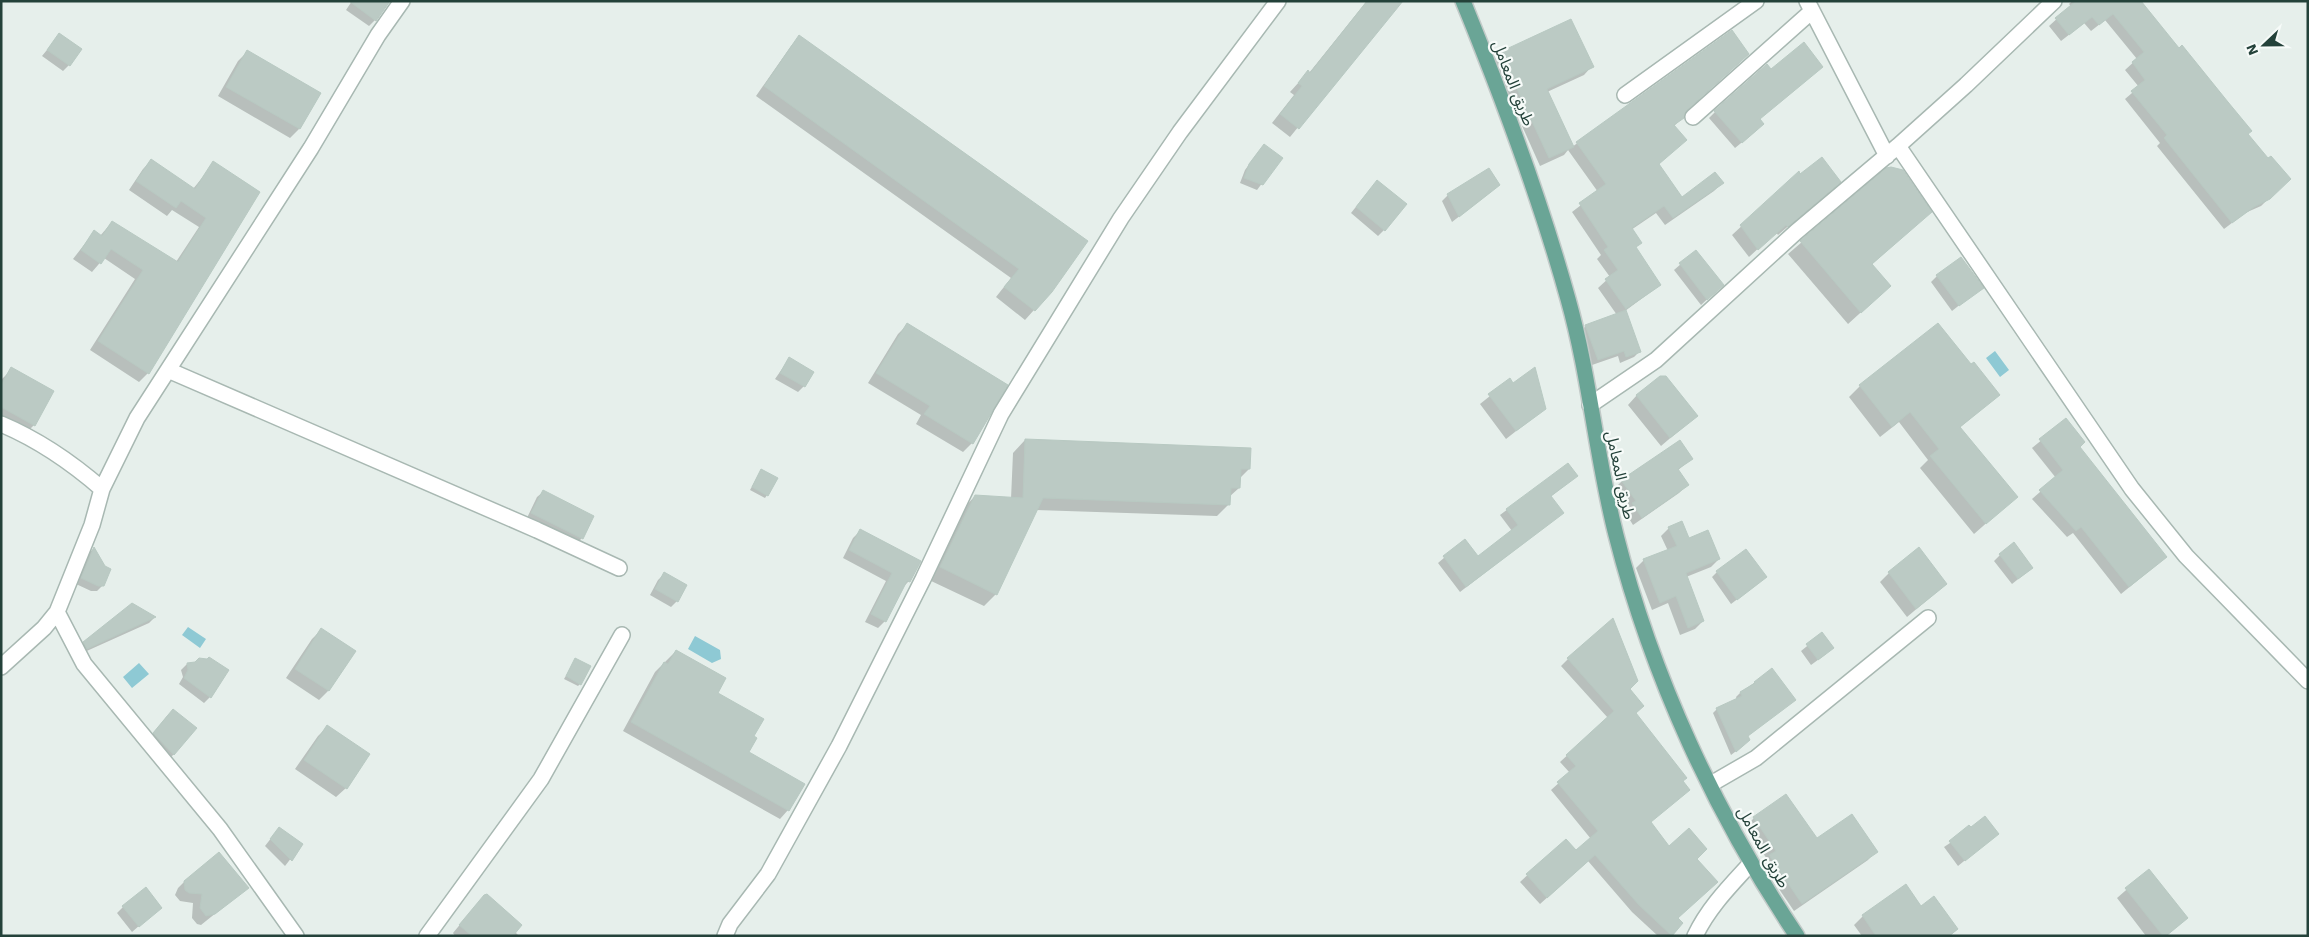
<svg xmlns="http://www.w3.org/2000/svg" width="2309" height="937" font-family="'Work Sans','Noto Sans Arabic',sans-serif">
  <rect width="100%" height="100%" fill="#e6efeb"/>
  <!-- water -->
  <path fill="#8ec9d4" d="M 1995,351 L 2009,370 L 2000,377 L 1986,358 Z
    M 188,627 L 206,639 L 200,648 L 182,635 Z
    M 695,636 L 720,650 L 721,659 L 712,663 L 688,649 Z
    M 139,663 L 149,674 L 132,688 L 123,677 Z"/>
  <!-- shadow -->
  <path fill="#0003" d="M 352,1 L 375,20 L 369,26 L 346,10 Z
    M 1367,1 L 1401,1 L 1290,137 L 1272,123 L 1294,95 L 1290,92 L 1308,72 L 1309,73 Z
    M 2072,1 L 2139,1 L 2268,160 L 2289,179 L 2261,206 L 2245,213 L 2224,229 L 2157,146 L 2160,143 L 2125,99 L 2139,87 L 2125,70 L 2137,59 L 2105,20 L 2091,31 L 2084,23 L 2061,41 L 2049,26 L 2071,6 L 2069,4 Z
    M 1732,31 L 1683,117 L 1674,126 L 1658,165 L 1681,199 L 1722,183 L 1714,191 L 1665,225 L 1656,213 L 1631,230 L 1640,243 L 1635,248 L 1660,285 L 1625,311 L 1640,351 L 1634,357 L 1620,363 L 1618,356 L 1592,365 L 1580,332 L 1586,326 L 1617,315 L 1598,288 L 1610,277 L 1597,259 L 1601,255 L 1572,212 L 1598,192 L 1568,150 L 1564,155 L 1540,166 L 1493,61 L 1501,53 L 1592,66 L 1584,75 L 1547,92 L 1572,147 Z
    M 60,34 L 69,65 L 63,71 L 42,56 Z
    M 800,37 L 1051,291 L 1025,320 L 996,297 L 1011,278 L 756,96 L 791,46 Z
    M 247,52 L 319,94 L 299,129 L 290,138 L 218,96 L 238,61 Z
    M 1715,112 L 1759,119 L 1757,130 L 1735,148 L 1709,118 Z
    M 1259,151 L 1281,158 L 1257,190 L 1240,183 L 1245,170 Z
    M 151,161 L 193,189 L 214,163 L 259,192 L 148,373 L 139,382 L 90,350 L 135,279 L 104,258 L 92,272 L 73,259 L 94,232 L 100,236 L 112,222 L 176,262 L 199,227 L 172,210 L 167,216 L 129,190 L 143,169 Z
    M 1887,169 L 1930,212 L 1871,265 L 1890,286 L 1848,324 L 1788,254 Z
    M 1799,173 L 1830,190 L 1778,235 L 1776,232 L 1749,257 L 1732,235 Z
    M 1371,188 L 1384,230 L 1378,236 L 1351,213 Z
    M 1492,191 L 1452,222 L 1442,201 L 1448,195 Z
    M 1696,251 L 1716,291 L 1701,305 L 1674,270 Z
    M 1937,276 L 1977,291 L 1952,311 L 1931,282 Z
    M 907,325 L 1006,386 L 972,443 L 963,452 L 916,424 L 921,415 L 868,383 L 898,334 Z
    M 789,359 L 804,386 L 798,392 L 775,379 Z
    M 1971,366 L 1998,395 L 1959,428 L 2016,497 L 1974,534 L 1920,468 L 1928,460 L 1899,422 L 1880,437 L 1849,397 L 1860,386 Z
    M 12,369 L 34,425 L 25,434 L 1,421 L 1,380 Z
    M 1510,380 L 1513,385 L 1544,409 L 1506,439 L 1480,404 Z
    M 1637,395 L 1696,416 L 1661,446 L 1628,405 Z
    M 2066,420 L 2078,448 L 2166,557 L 2121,594 L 2073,533 L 2067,537 L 2032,499 L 2056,478 L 2032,448 Z
    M 1025,440 L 1249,469 L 1239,479 L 1239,488 L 1229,497 L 1229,504 L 1217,516 L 1036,510 L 996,594 L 984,606 L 929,580 L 963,509 L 975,496 L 1011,499 L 1013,453 Z
    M 1691,459 L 1677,471 L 1687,485 L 1679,493 L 1633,525 L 1625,512 L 1628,509 L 1614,489 L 1622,481 Z
    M 1568,464 L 1570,481 L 1550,497 L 1562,513 L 1460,592 L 1438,563 L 1465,540 L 1478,557 L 1512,531 L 1500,515 Z
    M 761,470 L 767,495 L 765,498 L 750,490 Z
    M 543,492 L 593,516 L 581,539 L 576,545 L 526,520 L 537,497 Z
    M 1669,528 L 1719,559 L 1711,567 L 1686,577 L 1703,621 L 1695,629 L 1680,635 L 1668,603 L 1652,610 L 1636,568 L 1644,560 L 1668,551 L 1661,536 Z
    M 860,531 L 909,581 L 902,588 L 885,621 L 878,628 L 865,622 L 886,581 L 843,558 L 853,538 Z
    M 93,549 L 103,585 L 97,591 L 91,591 L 76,584 L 88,554 Z
    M 2000,555 L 2032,568 L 2012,584 L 1994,561 Z
    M 1717,572 L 1760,582 L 1731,604 L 1712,577 Z
    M 1889,573 L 1946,584 L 1907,617 L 1880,582 Z
    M 664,574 L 677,601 L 671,607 L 650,595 L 658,580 Z
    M 154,618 L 149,623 L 80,654 L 78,649 L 84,643 Z
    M 321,630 L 354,651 L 328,691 L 319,700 L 286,678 L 312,639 Z
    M 1822,634 L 1826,654 L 1811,665 L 1801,651 Z
    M 676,651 L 716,694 L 752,737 L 747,753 L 788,810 L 780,819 L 623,731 L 655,672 Z
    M 1568,659 L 1628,689 L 1635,713 L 1681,781 L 1650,823 L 1669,847 L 1696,859 L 1676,918 L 1682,923 L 1670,936 L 1658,936 L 1632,912 L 1588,861 L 1540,904 L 1520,882 L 1566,840 L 1576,852 L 1591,839 L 1551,790 L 1570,773 L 1560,762 L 1608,718 L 1561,666 Z
    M 575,660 L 580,684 L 578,686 L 564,679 Z
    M 187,664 L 210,697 L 204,703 L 179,684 L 183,677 L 181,670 Z
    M 1772,670 L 1795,700 L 1746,737 L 1744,745 L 1731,755 L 1713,713 L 1717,709 L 1737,700 L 1736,697 L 1740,693 Z
    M 167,716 L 174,754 L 168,760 L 148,740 Z
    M 327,727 L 368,754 L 346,788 L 336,797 L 295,769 L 318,736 Z
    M 1786,796 L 1817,840 L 1876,851 L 1868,860 L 1794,911 L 1762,864 L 1767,859 L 1745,827 L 1754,818 Z
    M 279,828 L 302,844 L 285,866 L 265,846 Z
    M 1971,829 L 1997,834 L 1958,866 L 1944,847 Z
    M 2149,870 L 2187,918 L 2166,936 L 2146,936 L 2117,898 Z
    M 188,878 L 247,888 L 201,925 L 197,924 L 192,918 L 193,903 L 180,901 L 175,895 L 178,888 Z
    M 1906,886 L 1921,907 L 1957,929 L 1950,936 L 1862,936 L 1854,925 L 1863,916 Z
    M 477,904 L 515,932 L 519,936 L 455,936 L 453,933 Z
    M 123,907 L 156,911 L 132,932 L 117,913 Z"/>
  <!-- building -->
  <path fill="#bbcac4" stroke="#b8c9c2" d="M 349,1 L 390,1 L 376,21 Z
    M 1367,1 L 1403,1 L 1299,129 L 1280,114 L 1302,86 L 1298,83 L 1308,70 L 1310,73 Z
    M 2076,1 L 2141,1 L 2179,48 L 2182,45 L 2228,102 L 2252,131 L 2248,134 L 2268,158 L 2271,156 L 2291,179 L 2270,199 L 2254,207 L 2232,223 L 2164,138 L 2167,135 L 2131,91 L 2145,80 L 2132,62 L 2144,52 L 2113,14 L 2099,25 L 2092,17 L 2069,35 L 2055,18 Z
    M 1571,19 L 1594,67 L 1547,89 L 1574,147 L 1549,158 L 1500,52 Z
    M 1732,30 L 1749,54 L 1687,110 L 1684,118 L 1674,125 L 1687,140 L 1659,164 L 1682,197 L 1715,172 L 1724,183 L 1673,218 L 1664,206 L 1632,228 L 1642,243 L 1636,247 L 1661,285 L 1626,309 L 1605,279 L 1618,270 L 1604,250 L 1608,247 L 1579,203 L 1606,184 L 1576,142 Z
    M 59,33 L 82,49 L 70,66 L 47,50 Z
    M 799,35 L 1088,241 L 1052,292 L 1035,311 L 1004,287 L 1019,269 L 764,86 Z
    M 1804,42 L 1823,67 L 1760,119 L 1764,124 L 1742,143 L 1714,111 L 1767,64 L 1771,69 Z
    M 247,50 L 321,93 L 300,129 L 226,87 Z
    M 1264,144 L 1283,158 L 1263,185 L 1244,178 L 1249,164 Z
    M 1822,157 L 1841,182 L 1788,227 L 1786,225 L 1758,250 L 1740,225 L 1799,171 L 1800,174 Z
    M 151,159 L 195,189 L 213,161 L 260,192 L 149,374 L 98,341 L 143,270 L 111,249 L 101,264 L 81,250 L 94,230 L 102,236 L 112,221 L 178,262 L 206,218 L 181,201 L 176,208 L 136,181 Z
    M 1891,167 L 1903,170 L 1932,212 L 1872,264 L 1891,286 L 1861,313 L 1800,241 L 1886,168 Z
    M 1489,168 L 1500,185 L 1459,217 L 1447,194 Z
    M 1377,180 L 1407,204 L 1385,231 L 1356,207 Z
    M 1696,250 L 1724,285 L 1707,300 L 1679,263 Z
    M 1961,257 L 1984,288 L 1959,306 L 1936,275 Z
    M 1626,310 L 1641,352 L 1626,357 L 1624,351 L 1598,360 L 1585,325 Z
    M 907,323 L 1008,385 L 973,444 L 924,414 L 930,406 L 876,373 Z
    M 1938,323 L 1971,364 L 1974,362 L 2000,395 L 1960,427 L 2018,497 L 1986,524 L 1930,456 L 1939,449 L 1910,412 L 1892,427 L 1859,385 Z
    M 789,357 L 814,372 L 805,387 L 780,373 Z
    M 11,367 L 54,391 L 35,426 L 1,407 L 1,385 Z
    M 1535,367 L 1546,409 L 1516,431 L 1488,394 L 1510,378 L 1513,383 Z
    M 1660,376 L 1666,376 L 1698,416 L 1670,438 L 1636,395 Z
    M 2066,418 L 2085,442 L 2080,447 L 2167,557 L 2129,587 L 2081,527 L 2076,531 L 2039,490 L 2063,470 L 2039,439 Z
    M 1025,439 L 1251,448 L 1250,469 L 1241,469 L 1240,488 L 1231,488 L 1230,505 L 1043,498 L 997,595 L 940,567 L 975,495 L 1023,498 Z
    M 1680,440 L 1693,459 L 1678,469 L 1689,485 L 1642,518 L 1632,503 L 1636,501 L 1621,480 Z
    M 1568,463 L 1578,476 L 1551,496 L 1564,513 L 1466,587 L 1443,556 L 1465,539 L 1478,556 L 1518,525 L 1506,509 Z
    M 761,469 L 778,478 L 768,496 L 752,487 Z
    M 543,490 L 594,516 L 583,539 L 531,513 Z
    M 1682,521 L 1689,538 L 1708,530 L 1720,559 L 1686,573 L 1704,621 L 1688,628 L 1676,596 L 1660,603 L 1643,559 L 1677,546 L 1668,527 Z
    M 860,529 L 921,561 L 910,582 L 907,581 L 886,622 L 871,614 L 892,573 L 849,550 Z
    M 2014,542 L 2033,568 L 2018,579 L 1999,554 Z
    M 94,547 L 105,566 L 111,569 L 104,586 L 98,586 L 81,578 Z
    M 1919,547 L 1947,584 L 1916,609 L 1888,572 Z
    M 1746,549 L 1767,577 L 1737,600 L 1716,571 Z
    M 664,572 L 687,585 L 678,602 L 655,589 Z
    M 132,603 L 156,617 L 87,649 L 83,642 Z
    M 1613,618 L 1638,681 L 1630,689 L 1644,706 L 1636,713 L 1687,778 L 1683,781 L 1690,790 L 1651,822 L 1669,846 L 1689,828 L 1707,849 L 1697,859 L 1718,882 L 1678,918 L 1683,923 L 1672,936 L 1639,905 L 1595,855 L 1547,898 L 1526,874 L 1566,839 L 1576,850 L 1598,831 L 1557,782 L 1576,766 L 1566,755 L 1614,711 L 1567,658 Z
    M 321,628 L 356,651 L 329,691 L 295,669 Z
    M 1822,632 L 1834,648 L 1818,660 L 1806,644 Z
    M 676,650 L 726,678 L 718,693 L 764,719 L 754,736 L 757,738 L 749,752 L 805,784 L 789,811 L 631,722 L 664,662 L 668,664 Z
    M 209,657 L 229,670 L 211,698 L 184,678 L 188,670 L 187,663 L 195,662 L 199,658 L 207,659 Z
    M 575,658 L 591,666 L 581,685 L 566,676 Z
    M 1772,668 L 1796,700 L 1748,736 L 1750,740 L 1736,752 L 1716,708 L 1742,696 L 1740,692 L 1755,683 L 1754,682 Z
    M 173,709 L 197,728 L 174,755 L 153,733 Z
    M 327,725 L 370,754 L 347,789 L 304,760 Z
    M 1786,794 L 1817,838 L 1852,814 L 1878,852 L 1802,904 L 1769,855 L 1776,851 L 1753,817 Z
    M 1985,816 L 1999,834 L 1965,861 L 1949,841 L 1969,825 L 1971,827 Z
    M 279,827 L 303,844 L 292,861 L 270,839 Z
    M 219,852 L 249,888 L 215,914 L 206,916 L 200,908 L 202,894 L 189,893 L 185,890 L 184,881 Z
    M 2149,869 L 2188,918 L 2166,936 L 2163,936 L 2125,888 Z
    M 1906,884 L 1921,906 L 1934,896 L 1958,929 L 1949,936 L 1876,936 L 1862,915 Z
    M 146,887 L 162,908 L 139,927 L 122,906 Z
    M 487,894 L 522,925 L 513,936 L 472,936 L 459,925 L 484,895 Z"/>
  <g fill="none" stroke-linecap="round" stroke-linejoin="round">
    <!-- minor casing -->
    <g stroke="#a8b8b2" stroke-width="18">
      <path id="minor" d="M 1807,1 L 1887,156
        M 1625,95 L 1756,1
        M 1693,117 L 1812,11
        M 1898,146 L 2132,489 L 2186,556 L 2308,681
        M 168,370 L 537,530 L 619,568
        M 1590,405 L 1656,360 L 1796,232 L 1898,146 L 1966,85 L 2054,1
        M 1,424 C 39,440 71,462 102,489
        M 57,612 L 84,664 L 220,829 L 296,936
        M 1,667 L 44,628 L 57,612 L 92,525 L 102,489 L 137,418 L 311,148 L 378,35 L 402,1
        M 1711,784 L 1756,758 L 1928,618
        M 427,936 L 541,779 L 622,635
        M 725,936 L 730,924 L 768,874 L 839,746 L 923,579 L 1001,414 L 1121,218 L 1180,132 L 1278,1
        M 1695,936 C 1708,908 1730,886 1751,863"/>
    </g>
    <!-- major casing -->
    <g stroke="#c2cac8" stroke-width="18">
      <path id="major" d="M 1463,1 C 1503,99 1540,198 1568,299 C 1590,377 1596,457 1616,535 C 1652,677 1716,815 1797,936"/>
    </g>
    <!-- minor -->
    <use href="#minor" stroke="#fff" stroke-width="15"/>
    <!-- major -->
    <use href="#major" stroke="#6aa596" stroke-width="15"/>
  </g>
  <g text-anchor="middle" stroke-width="4.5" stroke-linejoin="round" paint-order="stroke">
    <!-- street labels -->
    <g font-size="16" fill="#24423a" stroke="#f7fbf9">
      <text transform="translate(1514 83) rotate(69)" y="6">طريق المعامل</text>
      <text transform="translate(1621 475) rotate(78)" y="6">طريق المعامل</text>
      <text transform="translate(1764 847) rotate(61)" y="6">طريق المعامل</text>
    </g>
  </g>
  <!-- border -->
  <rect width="2309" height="937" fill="none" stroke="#24423a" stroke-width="5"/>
  <!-- north arrow -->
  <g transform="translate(2264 45) rotate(248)" stroke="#f7fbf9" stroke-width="4" paint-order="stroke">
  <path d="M0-4L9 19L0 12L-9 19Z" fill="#24423a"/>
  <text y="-8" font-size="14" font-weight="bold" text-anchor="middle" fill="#24423a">N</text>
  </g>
</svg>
